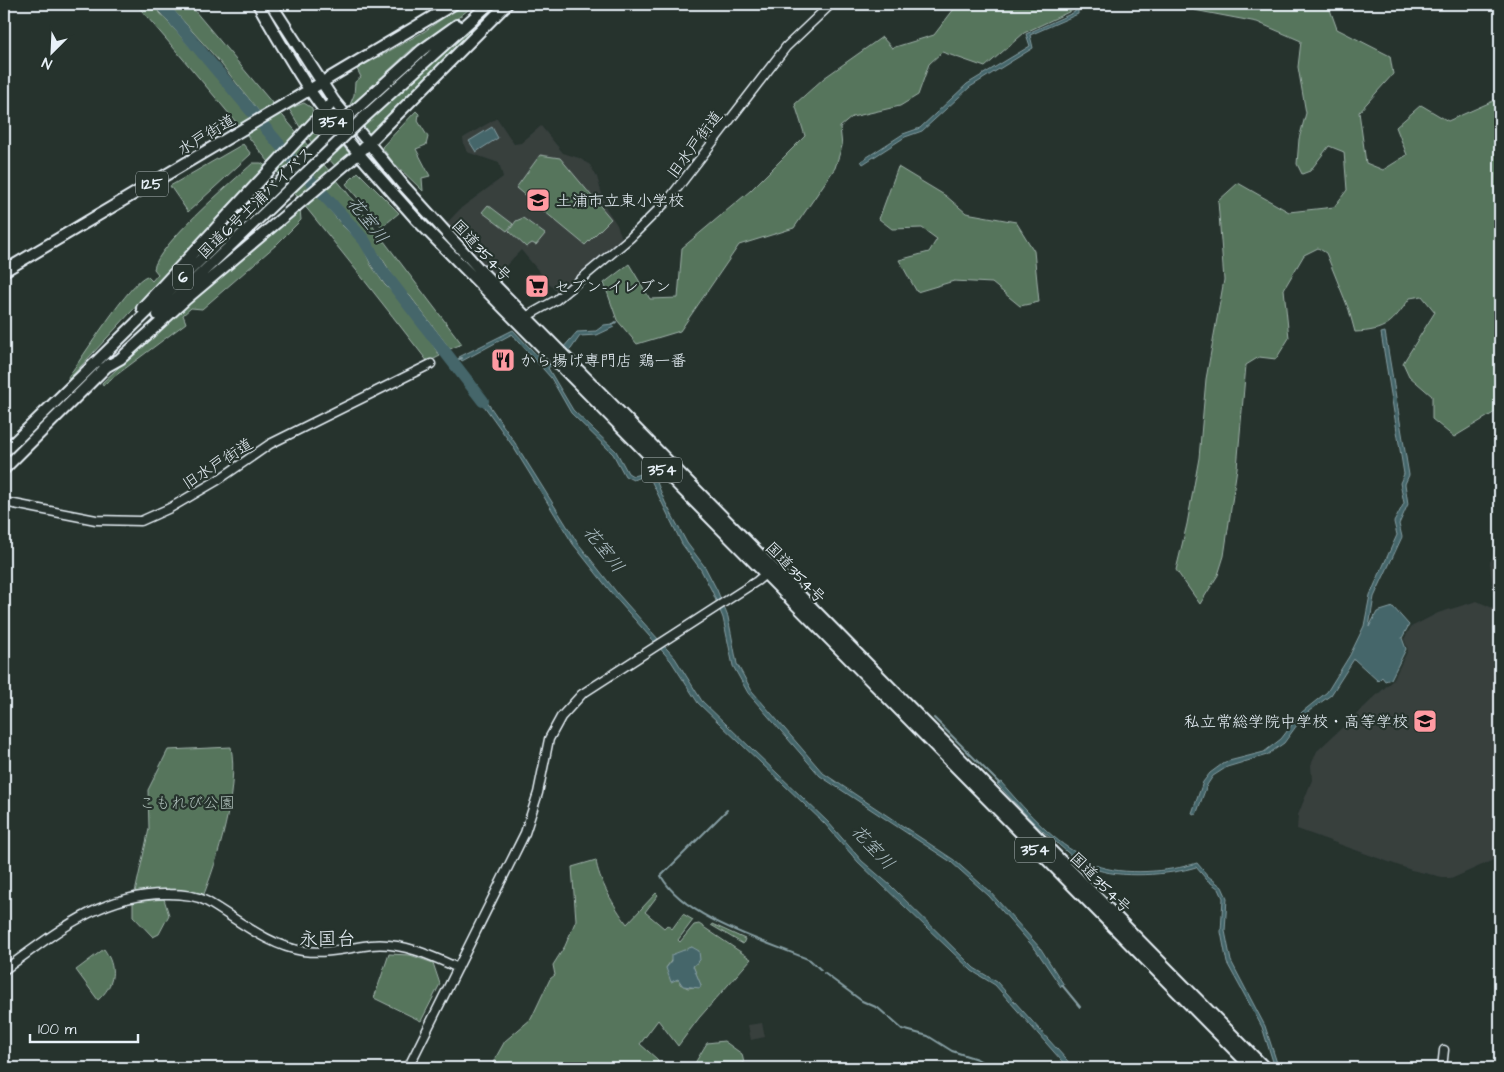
<svg xmlns="http://www.w3.org/2000/svg" width="1504" height="1072" font-family="'Architects Daughter','Klee One',sans-serif">
  <rect width="100%" height="100%" fill="#26332d"/>
  <filter id="ink" filterUnits="userSpaceOnUse"><feTurbulence type="fractalNoise" baseFrequency=".02" numOctaves="2"/><feDisplacementMap in="SourceGraphic" scale="10" xChannelSelector="R" yChannelSelector="G"/><feConvolveMatrix kernelMatrix="1 2 1 2 8 2 1 2 1" color-interpolation-filters="sRGB"/></filter>
  <g filter="url(#ink)">
    <!-- built -->
    <path fill="#373f3e" d="M 497,118 L 514,144 L 521,143 L 541,126 L 563,153 L 579,158 L 590,165 L 597,177 L 606,208 L 617,225 L 622,238 L 557,293 L 521,250 L 495,277 L 445,225 L 461,208 L 503,177 L 499,163 L 467,152 L 464,145 L 463,138 Z
      M 1500,544 L 1500,605 L 1493,597 L 1490,562 Z
      M 1477,601 L 1497,610 L 1500,608 L 1500,857 L 1451,879 L 1411,870 L 1297,829 L 1298,815 L 1312,780 L 1311,765 L 1317,751 L 1393,680 L 1408,650 L 1404,639 L 1411,627 L 1438,613 Z
      M 762,1023 L 765,1037 L 751,1040 L 748,1025 Z"/>
    <!-- green -->
    <path fill="#56745c" stroke="#9fb2aa" fill-rule="evenodd" d="M 136,4 L 152,4 L 194,51 L 214,70 L 216,76 L 229,86 L 296,170 C 303,173 307,181 314,185 L 316,193 L 342,225 L 362,245 L 371,265 L 385,285 L 410,310 L 440,356 L 428,362 C 334,240 237,121 136,4 Z
      M 168,4 L 189,4 L 346,191 L 462,344 L 450,349 L 410,296 L 401,289 L 383,260 L 362,232 L 338,203 L 331,202 L 324,194 L 286,145 L 280,142 L 281,139 L 218,60 Z
      M 463,4 L 476,4 L 418,48 L 414,47 L 349,107 L 354,95 L 355,82 L 361,77 L 357,69 L 425,31 Z
      M 961,4 L 1073,4 L 1073,10 L 1024,33 L 985,67 L 942,52 L 929,64 L 918,95 L 900,106 L 852,117 L 840,127 L 842,146 L 835,168 L 794,228 L 739,245 L 680,331 L 637,344 L 617,320 L 604,283 L 629,264 L 650,299 L 678,298 L 682,248 L 750,191 L 805,136 L 795,104 L 824,78 L 882,37 L 892,48 L 934,35 L 954,9 Z
      M 1190,4 L 1328,4 L 1337,29 L 1390,56 L 1393,74 L 1359,112 L 1366,163 L 1383,170 L 1407,155 L 1396,127 L 1421,105 L 1448,121 L 1500,98 L 1500,409 L 1454,437 L 1432,419 L 1432,396 L 1409,376 L 1403,363 L 1435,312 L 1422,296 L 1410,298 C 1392,323 1386,331 1355,332 L 1349,310 L 1326,253 L 1318,248 L 1304,255 L 1284,289 L 1289,338 L 1276,359 L 1259,357 L 1246,365 L 1237,468 L 1224,556 L 1218,575 L 1200,604 L 1176,570 L 1187,524 L 1199,458 L 1206,379 L 1224,280 L 1218,201 L 1238,183 L 1289,212 L 1334,207 L 1347,190 L 1344,152 L 1329,146 L 1310,171 L 1302,174 L 1297,164 L 1299,139 L 1306,113 L 1298,67 L 1301,41 L 1257,22 L 1194,10 Z
      M 480,19 L 482,23 L 445,58 L 375,135 L 367,132 L 363,126 L 366,122 L 460,35 Z
      M 304,103 L 312,108 C 314,118 309,122 300,127 L 289,109 Z
      M 416,111 L 419,114 L 418,121 L 428,137 L 426,145 L 416,149 L 430,176 L 422,178 L 423,191 L 392,161 L 382,147 Z
      M 324,122 L 329,127 L 312,143 L 308,137 L 319,124 Z
      M 243,144 L 251,154 L 188,212 L 170,186 Z
      M 343,146 L 349,153 L 336,167 L 329,159 Z
      M 540,155 L 560,158 L 611,219 L 585,245 L 516,188 Z
      M 253,163 L 261,163 L 266,166 L 69,379 L 68,377 C 81,360 131,280 147,276 L 152,281 L 158,274 L 154,269 C 157,246 233,181 253,163 Z
      M 898,167 L 946,196 L 966,213 L 1016,222 L 1034,251 L 1039,302 L 1020,306 L 992,283 L 954,281 L 917,292 L 899,260 L 929,252 L 937,239 L 922,228 L 892,229 L 879,219 Z
      M 358,172 L 399,213 L 382,227 L 346,184 Z
      M 488,205 L 513,224 L 507,231 L 482,212 Z
      M 300,209 L 301,220 L 276,245 L 202,309 L 191,308 L 183,315 L 186,323 L 103,385 L 102,383 L 187,303 Z
      M 523,218 L 545,234 L 536,245 L 532,243 L 526,247 L 509,231 L 516,221 Z
      M 231,747 C 239,789 218,860 202,899 L 182,894 L 134,897 L 149,829 L 148,790 L 168,750 Z
      M 596,860 C 598,879 615,908 627,924 L 656,893 L 658,895 L 645,912 L 664,928 L 667,925 L 672,929 L 683,914 L 693,920 L 678,940 L 680,942 L 694,925 L 699,924 L 751,959 L 699,1018 L 678,1046 L 658,1020 L 640,1044 L 657,1059 L 660,1068 L 494,1068 L 491,1066 L 505,1041 L 531,1019 L 550,979 L 555,975 L 553,965 L 565,946 L 576,920 L 572,867 ZM 692,947 L 699,961 L 693,966 L 701,986 L 688,988 L 680,984 L 680,980 L 676,980 L 666,968 L 675,955 Z
      M 164,899 L 169,915 L 159,934 L 153,937 L 133,916 L 133,902 Z
      M 712,924 L 745,939 L 743,944 L 711,925 Z
      M 104,949 C 117,967 115,985 98,1000 L 76,970 Z
      M 389,954 L 410,955 L 433,963 L 440,984 L 421,1021 L 374,998 Z
      M 724,1041 L 742,1054 L 745,1068 L 692,1068 L 707,1043 Z"/>
    <!-- water -->
    <path fill="#45666b" stroke="#869ea3" d="M 1075,4 L 1078,4 L 1078,14 L 1030,35 L 1033,48 L 970,87 L 922,131 L 905,137 L 863,164 L 861,161 L 903,134 L 920,128 L 967,84 L 1030,46 L 1026,34 L 1075,12 Z
      M 492,127 L 498,138 L 476,152 L 469,141 Z
      M 612,324 L 614,327 L 597,335 L 580,336 L 571,349 L 548,368 L 573,410 L 616,451 L 628,473 L 633,476 L 651,471 L 654,475 L 665,502 L 687,543 L 705,567 L 717,590 L 728,617 L 737,664 L 752,691 L 823,773 L 954,860 L 990,892 L 1041,949 L 1064,985 L 1061,987 L 1036,950 L 989,896 L 951,862 L 820,776 L 748,693 L 733,666 L 723,618 L 712,591 L 701,570 L 682,544 L 648,474 L 633,480 L 625,476 L 613,454 L 571,413 L 551,378 L 512,334 L 462,361 L 459,357 L 513,330 L 547,366 L 577,332 L 596,331 L 604,325 Z
      M 1385,332 L 1409,475 L 1405,484 L 1408,504 L 1399,524 L 1402,537 L 1374,597 L 1369,627 L 1377,612 L 1393,607 L 1409,625 L 1402,638 L 1406,649 L 1391,679 L 1385,681 L 1382,677 L 1378,681 L 1354,659 L 1331,695 L 1305,714 L 1284,743 L 1267,755 L 1227,767 L 1213,776 L 1207,785 L 1196,815 L 1192,813 L 1203,782 L 1210,773 L 1225,762 L 1264,752 L 1281,739 L 1302,712 L 1327,692 L 1350,655 L 1364,626 L 1370,595 L 1397,535 L 1394,522 L 1404,503 L 1400,483 L 1404,474 L 1381,333 Z
      M 476,386 L 515,443 L 577,542 L 618,594 L 675,658 L 702,701 L 828,822 L 862,861 L 890,885 L 974,968 L 997,982 L 1074,1068 L 1068,1068 L 995,985 L 972,971 L 858,862 L 825,824 L 698,703 L 671,661 L 614,596 L 573,544 L 512,445 L 472,389 Z
      M 1001,782 C 1021,805 1052,841 1079,854 C 1085,857 1089,863 1095,865 C 1123,876 1169,872 1197,863 L 1208,876 L 1222,887 L 1227,898 L 1225,931 L 1231,961 L 1265,1026 L 1278,1066 L 1281,1068 L 1275,1068 L 1262,1027 L 1227,963 L 1221,932 L 1223,898 L 1219,889 L 1207,880 L 1196,867 C 1171,875 1117,879 1093,868 C 1087,866 1082,861 1077,857 L 1074,858 L 1036,825 L 997,784 Z
      M 692,947 L 699,951 L 700,960 L 693,966 L 701,985 L 700,988 L 683,986 L 678,979 L 671,982 L 666,968 L 671,962 L 671,955 Z"/>
    <g fill="none" stroke-linecap="round" stroke-linejoin="round">
      <!-- stream -->
      <path stroke="#869ea3" stroke-width="2" d="M 612,325 L 616,322
        M 451,362 L 462,358
        M 934,718 L 999,783
        M 727,810 L 661,876 C 685,919 765,941 810,960 L 821,970
        M 824,973 L 862,1001 L 878,1008 L 902,1029 L 928,1036 L 952,1051 L 977,1059 L 993,1068
        M 1062,985 L 1080,1007"/>
      <!-- river -->
      <path stroke="#45666b" stroke-width="12" d="M 161,4 L 295,163 L 364,240 L 381,269 L 483,401"/>
      <!-- tertiary casing -->
      <g stroke="#e8f1f8" stroke-width="11">
        <path id="tertiary" d="M 522,319 L 556,300 L 630,238 L 669,199 L 786,47 L 831,4
          M 4,502 L 96,520 L 141,521 L 170,508 L 218,480 L 270,444 L 431,364
          M 4,970 C 54,934 103,892 169,894 C 181,894 195,895 206,901 C 236,918 268,946 303,951 C 327,954 348,948 371,945 C 402,942 430,955 458,968
          M 408,1068 L 525,833 L 538,793 L 549,739 L 561,717 L 582,694 L 757,581 L 769,571
          M 1442,1068 L 1444,1050"/>
      </g>
      <!-- trunk casing -->
      <g stroke="#e8f1f8" stroke-width="14">
        <path id="trunk" d="M 258,4 C 274,32 291,62 309,89 C 341,136 379,177 416,219 L 1252,1068
          M 271,4 L 334,101 L 403,185 L 480,270 L 1265,1068
          M 353,112 L 422,50 L 457,25
          M 360,121 L 489,4
          M 4,271 L 454,4
          M 142,308 L 329,106
          M 158,315 L 332,148
          M 104,368 L 120,359 L 185,300 L 358,154 L 507,4
          M 4,452 L 324,139
          M 4,469 L 109,364"/>
      </g>
      <!-- tertiary -->
      <use href="#tertiary" stroke="#26332d" stroke-width="8"/>
      <!-- trunk -->
      <use href="#trunk" stroke="#26332d" stroke-width="10"/>
      <!-- trunk-bridge casing -->
      <g stroke="#e8f1f8" stroke-width="14" stroke-linecap="butt">
        <path id="trunk-bridge" d="M 324,139 L 353,112
          M 332,148 L 360,121"/>
      </g>
      <!-- trunk-bridge -->
      <use href="#trunk-bridge" stroke="#26332d" stroke-width="10"/>
    </g>
  </g>
  <!-- icons -->
  <defs>
    <g id="school-square" transform="scale(1.25)"><rect x="-9" y="-9" width="18" height="18" rx="4" fill="#ff9aa2" stroke="#26332d"/><path d="M0-5L7-2L0 1L-7-2ZM-4 1L0 2.5L4 1V4Q0 6-4 4Z" fill="#111"/></g>
    <g id="supermarket-square" transform="scale(1.25)"><rect x="-9" y="-9" width="18" height="18" rx="4" fill="#ff9aa2" stroke="#26332d"/><path d="M-6-5.5h2.5l.6 2H6L4.5 2H-2.5L-4.4-4H-6ZM-1.5 3.2a1.3 1.3 0 1 0 .1 0ZM3 3.2a1.3 1.3 0 1 0 .1 0Z" fill="#111"/></g>
    <g id="restaurant-square" transform="scale(1.25)"><rect x="-9" y="-9" width="18" height="18" rx="4" fill="#ff9aa2" stroke="#26332d"/><path d="M-5-6h1v4h1v-4h1v4h1v-4h1v5L-1.5 .5V6h-2V.5L-5-1ZM5-6V6H3V1.5H1.5Q1.5-4 5-6Z" fill="#111"/></g>
  </defs>
  <g fill-rule="evenodd">
    <use href="#school-square" x="538" y="200"/>
    <use href="#supermarket-square" x="537" y="286"/>
    <use href="#restaurant-square" x="503" y="360"/>
    <use href="#school-square" x="1425" y="721"/>
  </g>
  <g text-anchor="middle" stroke-width="4.5" stroke-linejoin="round" paint-order="stroke">
    <!-- shield labels -->
    <g fill="#26332d" stroke="#aeb8bb" stroke-width="1">
      <rect x="313" y="109.5" width="40" height="25" rx="4"/>
      <rect x="136" y="171.5" width="32" height="25" rx="4"/>
      <rect x="173" y="264.5" width="20" height="25" rx="4"/>
      <rect x="642" y="457.5" width="40" height="25" rx="4"/>
      <rect x="1015" y="837.5" width="40" height="25" rx="4"/>
    </g>
    <g font-size="15" font-weight="bold" fill="#e8f1f8">
      <text x="333" y="127">354</text>
      <text x="152" y="189">125</text>
      <text x="183" y="282">6</text>
      <text x="662" y="475">354</text>
      <text x="1035" y="855">354</text>
    </g>
    <!-- street labels -->
    <g font-size="16" fill="#e8f1f8" stroke="#26332d">
      <text transform="translate(206 134) rotate(-31)" y="6">水戸街道</text>
      <text transform="translate(694 144) rotate(-53)" y="6">旧水戸街道</text>
      <text transform="translate(255 202) rotate(-44)" y="6">国道6号土浦バイパス</text>
      <text transform="translate(482 250) rotate(47)" y="6">国道354号</text>
      <text transform="translate(217 463) rotate(-33)" y="6">旧水戸街道</text>
      <text transform="translate(796 572) rotate(46)" y="6">国道354号</text>
      <text transform="translate(1101 882) rotate(45)" y="6">国道354号</text>
    </g>
    <!-- poi labels -->
    <g font-size="16" fill="#e8f1f8" stroke="#26332d" text-anchor="start">
      <text x="556" y="206">土浦市立東小学校</text>
      <text x="554" y="292">セブン-イレブン</text>
      <text x="520" y="366">から揚げ専門店 鶏一番</text>
      <text x="1408" y="727" text-anchor="end">私立常総学院中学校・高等学校</text>
    </g>
    <!-- park labels -->
    <g font-size="16" fill="#aebfba" stroke="#26332d">
      <text x="187" y="808">こもれび公園</text>
    </g>
    <!-- water labels -->
    <g font-size="18" font-style="italic" fill="#afc0c7" stroke="#26332d">
      <text transform="translate(368 220) rotate(52)" y="6">花室川</text>
      <text transform="translate(604 549) rotate(52)" y="6">花室川</text>
      <text transform="translate(873 847) rotate(47)" y="6">花室川</text>
    </g>
    <!-- quarter labels -->
    <g font-size="19" fill="#e8f1f8" stroke="#26332d">
      <text x="327" y="945">永国台</text>
    </g>
  </g>
  <!-- margin -->
  <rect width="1504" height="1072" fill="none" stroke="#26332d" stroke-width="20"/>
  <rect x="10" y="10" width="1484" height="1052" fill="none" stroke="#e8f1f8" stroke-width="2" filter="url(#ink)"/>
  <!-- north arrow -->
  <g transform="translate(52 52) rotate(204)" stroke="#26332d" stroke-width="4" paint-order="stroke">
  <path d="M0-4L9 19L0 12L-9 19Z" fill="#e8f1f8"/>
  <text y="-8" font-size="14" font-weight="bold" text-anchor="middle" fill="#e8f1f8">N</text>
  </g>
  <!-- scale -->
  <path d="M30 1034v8h108v-8" fill="none" stroke="#e8f1f8" stroke-width="2.5"/>
  <text x="38" y="1034" font-size="15" fill="#e8f1f8" stroke="#26332d" stroke-width="4" paint-order="stroke">100 m</text>
</svg>
